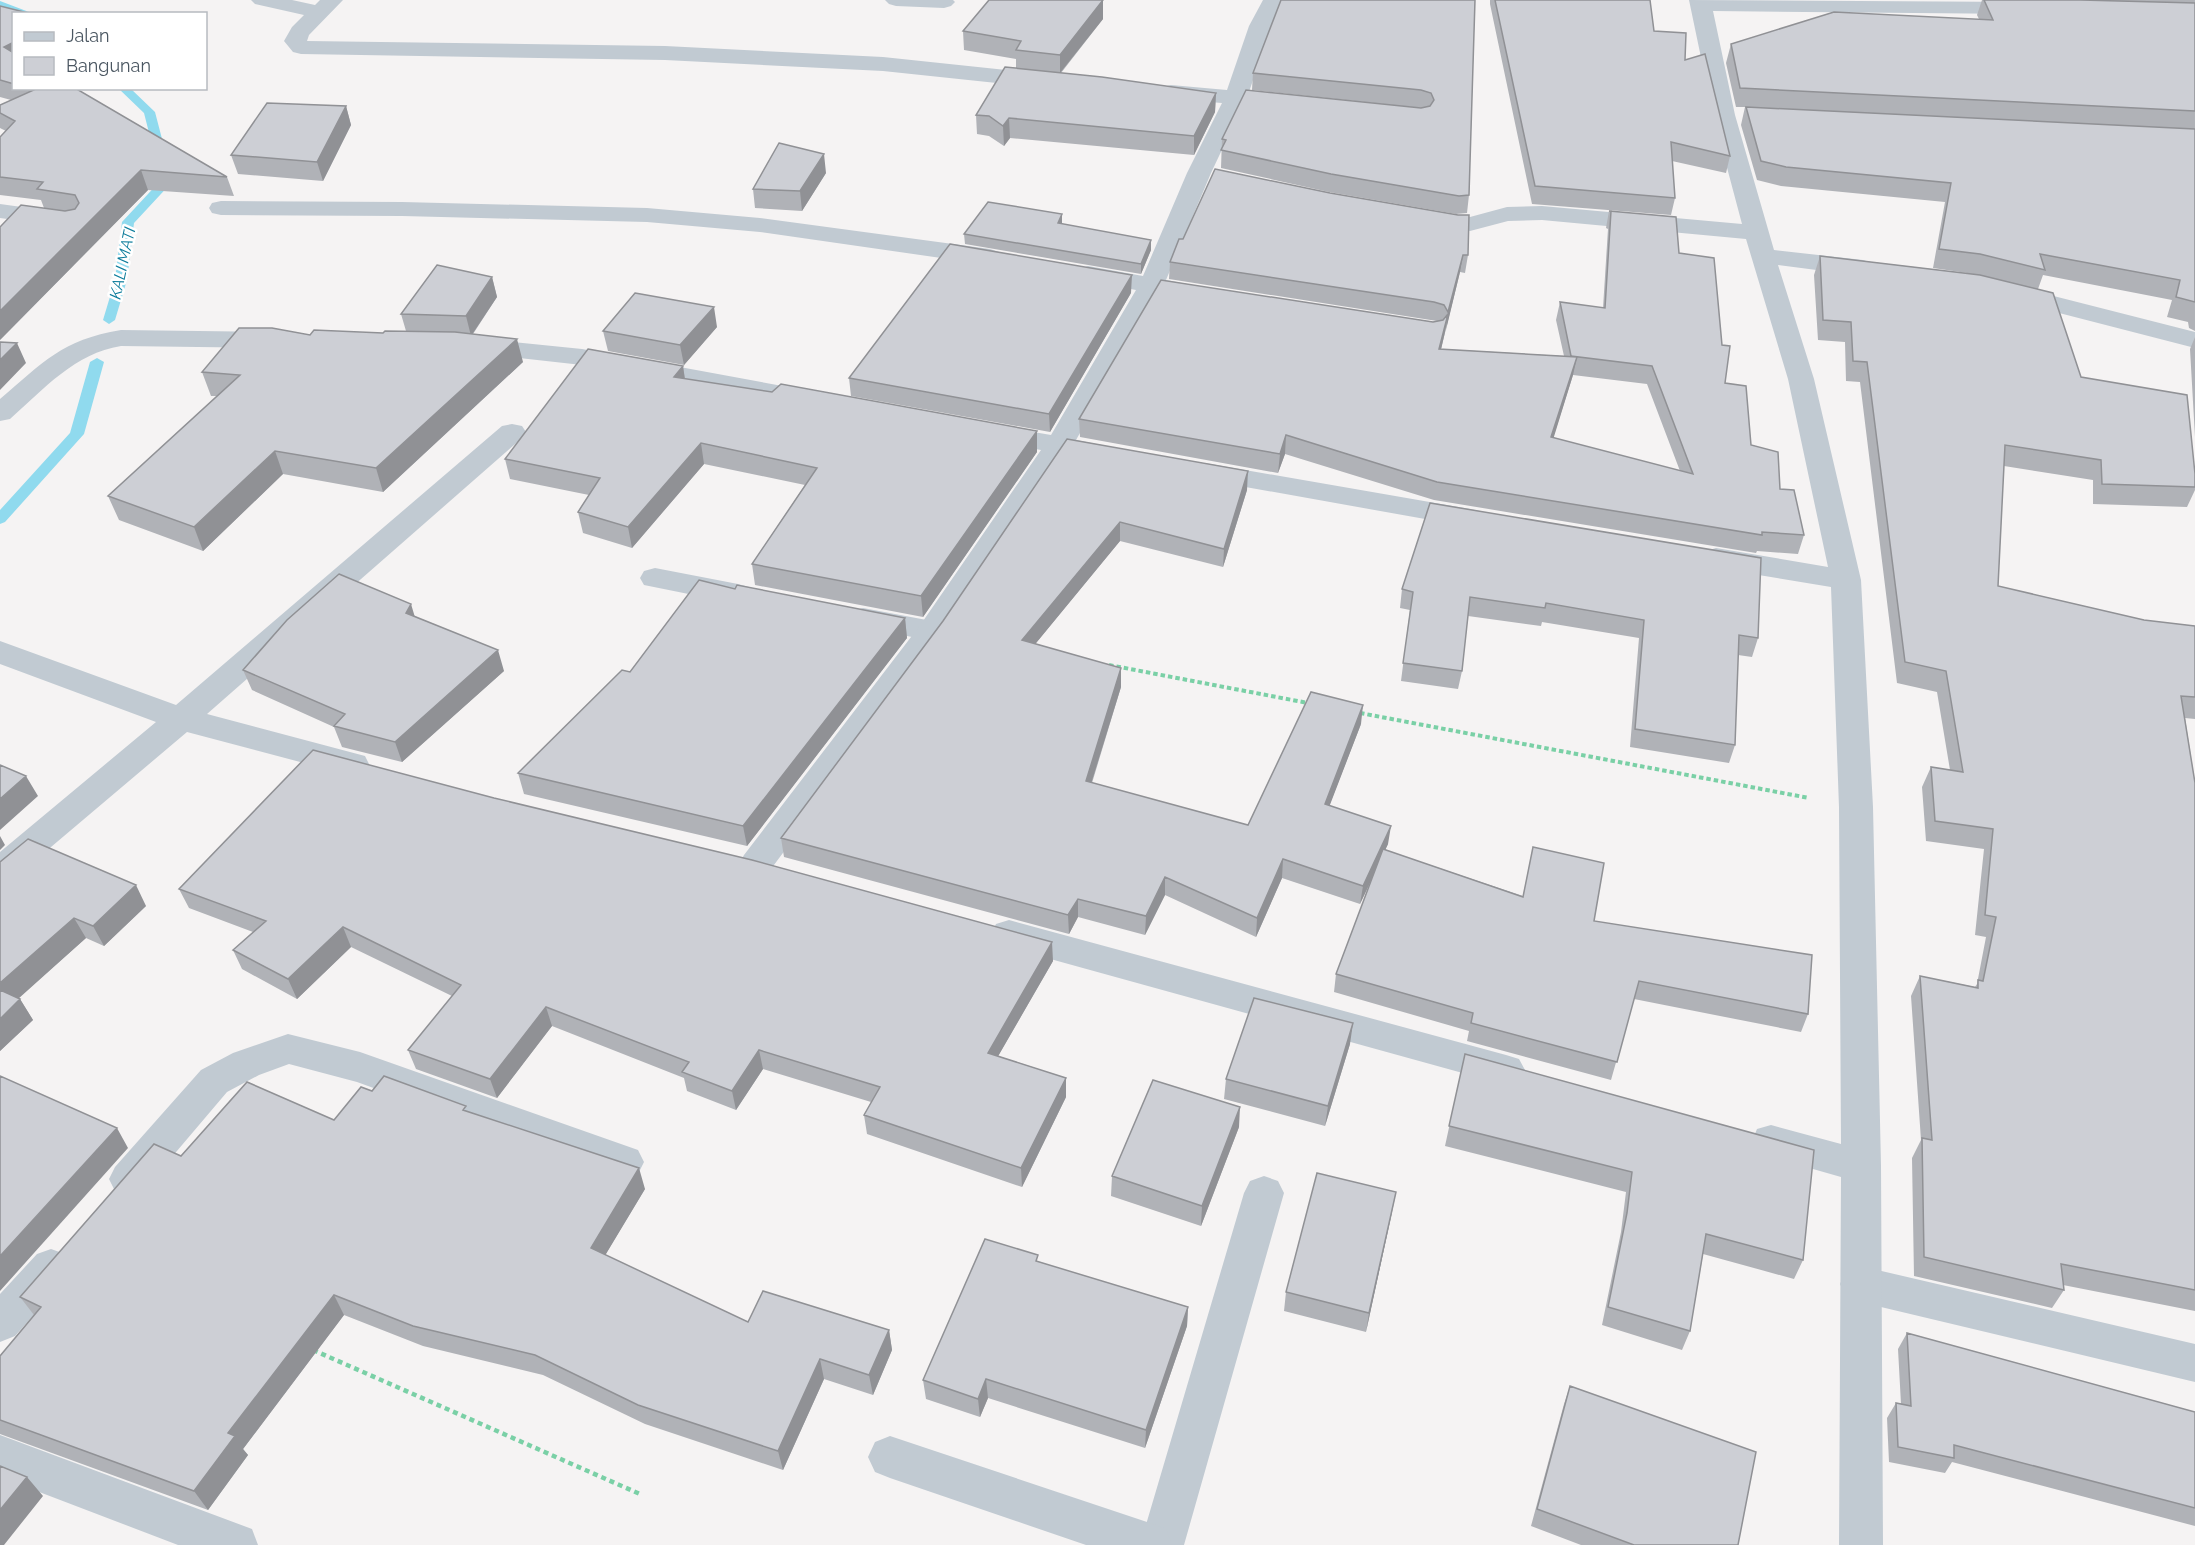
<svg xmlns="http://www.w3.org/2000/svg" width="2195" height="1545" font-family="Raleway,sans-serif">
  <rect width="100%" height="100%" fill="#f5f3f3"/>
  <g fill="none" stroke-linecap="round" stroke-linejoin="round">
    <!-- stream -->
    <path fill="#90daee" fill-rule="evenodd" d="M 0,1 L 29,12 L 30,14 L 14,14 L 0,8 Z
      M 118,88 L 130,88 L 155,112 L 173,181 L 134,223 L 127,280 L 115,320 L 109,324 L 103,320 L 115,280 L 122,222 L 161,180 L 144,113 Z
      M 97,358 L 104,362 L 84,434 L 5,522 L 0,524 L 0,510 L 70,433 L 90,362 Z"/>
    <!-- path-far1 -->
    <path stroke="#7ad0a6" stroke-width="4" stroke-dasharray="4.5 3" stroke-linecap="butt" d="M 1109,665 L 1308,703
      M 1360,713 L 1809,798"/>
    <!-- path -->
    <path stroke="#7ad0a6" stroke-width="4.5" stroke-dasharray="5 4" stroke-linecap="butt" d="M 313,1350 L 640,1494"/>
    <!-- lane -->
    <path fill="#c1cad2" fill-rule="evenodd" d="M 655,568 L 738,584 L 749,587 L 753,594 L 749,601 L 738,604 L 644,585 L 640,578 L 644,571 Z
      M 863,608 L 932,621 L 943,624 L 947,631 L 943,638 L 932,641 L 852,625 L 848,618 L 852,611 Z
      M 1264,1176 L 1278,1181 L 1284,1193 L 1184,1545 L 1140,1545 L 1244,1193 L 1250,1181 Z
      M 1860,1266 L 2195,1344 L 2195,1382 L 1860,1302 L 1846,1297 L 1840,1284 L 1846,1271 Z"/>
    <!-- street -->
    <path fill="#c1cad2" fill-rule="evenodd" d="M 251,0 L 292,0 L 315,5 L 320,0 L 343,0 L 309,35 L 307,41 L 665,46 L 883,57 L 1044,74 L 1052,76 L 1055,81 L 1052,86 L 1044,88 L 883,71 L 665,60 L 301,54 L 293,52 L 284,41 L 292,27 L 304,15 L 255,4 Z
      M 885,0 L 953,0 L 955,2 L 951,6 L 944,8 L 896,6 L 889,4 Z
      M 1263,0 L 1285,0 L 1271,26 L 1249,92 L 1294,97 L 1297,102 L 1294,107 L 1286,109 L 1243,105 L 1211,173 L 1166,280 L 1209,288 L 1213,293 L 1209,298 L 1200,301 L 1159,294 L 1076,440 L 1117,448 L 1121,454 L 1117,460 L 1107,463 L 1066,455 L 943,638 L 768,873 L 756,877 L 744,873 L 739,864 L 744,855 L 921,624 L 1041,450 L 982,439 L 978,433 L 982,427 L 992,425 L 1051,435 L 1136,290 L 1079,279 L 1075,274 L 1079,269 L 1088,266 L 1143,276 L 1187,173 L 1222,103 L 1171,99 L 1163,97 L 1160,92 L 1163,87 L 1171,85 L 1227,90 L 1249,26 Z
      M 1689,0 L 2023,2 L 2030,4 L 2034,8 L 2030,12 L 2023,14 L 1713,11 L 1735,115 L 1774,250 L 1863,260 L 1872,263 L 1876,268 L 1872,273 L 1863,276 L 1778,265 L 1814,379 L 1861,580 L 1873,807 L 1881,1166 L 1883,1545 L 1839,1545 L 1841,1177 L 1757,1153 L 1752,1141 L 1757,1129 L 1771,1125 L 1841,1144 L 1839,807 L 1831,587 L 1716,568 L 1706,565 L 1701,558 L 1706,551 L 1716,548 L 1828,567 L 1788,379 L 1746,239 L 1542,220 L 1508,221 L 1470,231 L 1415,223 L 1412,218 L 1415,213 L 1424,211 L 1470,217 L 1507,207 L 1542,206 L 1742,224 L 1713,115 Z
      M 221,201 L 402,202 L 647,208 L 760,218 L 990,249 L 999,252 L 1003,257 L 999,262 L 990,265 L 760,232 L 647,222 L 402,216 L 221,215 L 212,213 L 209,208 L 212,203 Z
      M 0,204 L 58,212 L 67,214 L 70,219 L 67,224 L 58,226 L 0,218 Z
      M 2014,286 L 2195,332 L 2195,348 L 2005,299 L 2001,294 L 2005,289 Z
      M 121,330 L 273,332 L 282,334 L 286,340 L 282,346 L 273,348 L 121,346 C 75,353 44,389 10,419 L 0,421 L 0,399 C 44,362 61,340 121,330 Z
      M 475,338 L 582,349 L 815,392 L 825,394 L 829,400 L 825,406 L 815,408 L 582,365 L 466,352 L 462,346 L 466,340 Z
      M 512,424 L 522,426 L 526,432 L 522,438 L 207,714 L 365,756 L 369,764 L 365,772 L 353,776 L 187,732 L 12,880 L 0,884 L 0,852 L 156,722 L 0,664 L 0,641 L 176,705 L 502,426 Z
      M 1205,463 L 1470,509 L 1480,511 L 1485,518 L 1480,525 L 1470,527 L 1195,478 L 1191,472 L 1195,466 Z
      M 1009,920 L 1506,1055 L 1519,1059 L 1525,1070 L 1519,1081 L 1506,1085 L 996,944 L 991,934 L 996,924 Z
      M 288,1034 L 360,1052 L 638,1150 L 644,1162 L 638,1174 L 624,1179 L 357,1082 L 289,1064 L 259,1075 L 227,1092 L 143,1191 L 129,1196 L 115,1191 L 109,1179 L 115,1167 L 201,1070 L 233,1053 Z
      M 51,1249 L 65,1254 L 71,1267 L 65,1280 L 15,1336 L 0,1342 L 0,1294 L 37,1254 Z
      M 0,1435 L 252,1529 L 258,1545 L 178,1545 L 0,1477 Z
      M 890,1436 L 1150,1523 L 1166,1529 L 1172,1545 L 1086,1545 L 890,1478 L 875,1472 L 868,1457 L 875,1442 Z"/>
  </g>
  <!-- wall -->
  <path fill="#b0b2b7" fill-rule="evenodd" d="M 1103,0 L 1103,19 L 1061,73 L 1216,93 L 1215,112 L 1194,155 L 1010,138 L 1004,146 L 989,136 L 977,134 L 976,115 L 1016,68 L 1016,59 L 964,50 L 963,31 Z
    M 1475,0 L 1469,195 L 1467,213 L 1456,214 L 1329,192 L 1221,168 L 1222,139 L 1421,108 L 1252,90 L 1253,73 Z
    M 1490,0 L 1650,0 L 1654,31 L 1685,60 L 1730,156 L 1726,173 L 1672,161 L 1675,198 L 1671,215 L 1532,204 L 1490,4 Z
    M 1982,0 L 2195,0 L 2195,331 L 2189,328 L 2188,322 L 2167,317 L 2172,300 L 2043,275 L 2038,289 L 2081,377 L 2195,474 L 2195,490 L 2187,507 L 2093,504 L 2093,480 L 2004,466 L 1998,586 L 2144,620 L 2195,626 L 2195,719 L 2185,718 L 2195,783 L 2195,1311 L 2063,1285 L 2064,1290 L 2052,1308 L 1914,1276 L 1912,1158 L 1921,1140 L 1911,996 L 1920,976 L 1975,987 L 1977,984 L 1986,937 L 1975,935 L 1984,849 L 1926,841 L 1922,787 L 1931,767 L 1950,770 L 1937,692 L 1897,683 L 1860,382 L 1846,381 L 1845,342 L 1818,340 L 1814,275 L 1820,256 L 1974,274 L 1933,268 L 1945,202 L 1781,186 L 1757,180 L 1741,125 L 1745,107 L 1736,107 L 1726,63 L 1731,44 L 1979,19 L 1977,15 Z
    M 0,6 L 14,14 L 14,88 L 75,88 L 227,177 L 234,196 L 148,190 L 0,340 L 44,208 L 41,200 L 0,195 L 0,137 L 6,131 L 0,128 L 0,105 L 11,100 L 0,97 Z
    M 346,106 L 351,125 L 323,181 L 238,174 L 231,155 Z
    M 1215,169 L 1468,255 L 1465,273 L 1460,272 L 1441,349 L 1564,356 L 1556,320 L 1560,302 L 1603,308 L 1608,229 L 1606,228 L 1609,211 L 1676,217 L 1679,253 L 1725,383 L 1751,445 L 1780,489 L 1804,535 L 1798,554 L 1757,551 L 1756,553 L 1434,500 L 1285,454 L 1278,473 L 1080,437 L 1079,419 L 1437,321 L 1169,279 L 1170,262 L 1183,239 ZM 1573,375 L 1647,384 L 1680,471 L 1553,438 Z
    M 826,173 L 802,211 L 755,208 L 753,189 Z
    M 1062,214 L 1062,224 L 1151,250 L 1141,274 L 965,244 L 964,234 Z
    M 492,277 L 497,297 L 473,334 L 523,362 L 383,492 L 283,474 L 203,551 L 119,520 L 108,496 L 217,396 L 211,396 L 202,372 L 310,335 L 383,333 L 406,331 L 401,314 Z
    M 1131,293 L 1050,432 L 851,396 L 849,378 Z
    M 717,327 L 684,365 L 608,351 L 603,331 Z
    M 2195,337 L 2195,437 L 2190,349 Z
    M 683,366 L 685,379 L 1037,452 L 923,617 L 755,585 L 752,564 L 805,485 L 704,464 L 632,548 L 583,533 L 578,512 L 589,495 L 510,479 L 505,459 Z
    M 1067,439 L 1247,490 L 1223,567 L 1120,541 L 1035,644 L 1121,668 L 1121,687 L 1092,783 L 1248,825 L 1361,724 L 1329,806 L 1388,844 L 1385,850 L 1523,896 L 1533,847 L 1594,921 L 1808,1014 L 1801,1032 L 1634,999 L 1611,1080 L 1467,1041 L 1469,1031 L 1334,992 L 1336,974 L 1373,877 L 1360,904 L 1282,878 L 1256,937 L 1165,895 L 1145,935 L 1078,917 L 1069,934 L 784,857 L 781,838 L 943,621 Z
    M 1430,503 L 1758,638 L 1752,657 L 1738,655 L 1735,745 L 1729,763 L 1630,747 L 1639,638 L 1542,622 L 1541,626 L 1468,616 L 1462,671 L 1458,689 L 1401,681 L 1410,610 L 1400,608 L 1402,589 Z
    M 735,589 L 905,618 L 907,638 L 747,846 L 524,794 L 518,773 L 630,672 Z
    M 415,616 L 504,671 L 402,762 L 342,747 L 334,727 L 252,690 L 243,670 Z
    M 0,862 L 146,906 L 104,946 L 86,938 L 18,998 L 20,999 L 33,1020 L 0,1051 Z
    M 179,889 L 1053,961 L 998,1056 L 1066,1078 L 1066,1097 L 1022,1187 L 867,1134 L 864,1115 L 871,1102 L 763,1069 L 736,1110 L 687,1091 L 684,1078 L 552,1026 L 497,1098 L 416,1069 L 408,1050 L 452,996 L 351,947 L 297,999 L 242,969 L 233,950 L 253,932 L 189,908 Z
    M 1350,1044 L 1325,1126 L 1224,1099 L 1226,1079 Z
    M 1465,1054 L 1803,1260 L 1794,1279 L 1703,1254 L 1690,1331 L 1682,1350 L 1602,1325 L 1621,1232 L 1626,1192 L 1445,1146 Z
    M 372,1091 L 469,1112 L 645,1189 L 605,1255 L 748,1322 L 889,1330 L 892,1350 L 873,1395 L 824,1379 L 783,1470 L 645,1424 L 543,1375 L 423,1346 L 344,1315 L 243,1449 L 248,1455 L 208,1510 L 0,1434 L 0,1356 L 34,1315 L 20,1297 L 181,1156 L 334,1120 Z
    M 1239,1127 L 1201,1226 L 1111,1196 L 1112,1176 Z
    M 1392,1212 L 1366,1332 L 1284,1311 L 1286,1292 Z
    M 1039,1262 L 1188,1307 L 1187,1326 L 1145,1448 L 988,1398 L 980,1417 L 926,1399 L 923,1380 Z
    M 1907,1333 L 2195,1412 L 2195,1526 L 1952,1462 L 1945,1473 L 1889,1462 L 1887,1418 L 1896,1403 L 1901,1404 L 1898,1349 Z
    M 1570,1386 L 1738,1545 L 1581,1545 L 1531,1526 L 1564,1404 Z"/>
  <!-- shaded-wall -->
  <path fill="#909195" d="M 1103,0 L 1103,19 L 1060,73 L 1060,55 Z
    M 14,42 L 14,65 L 4,47 Z
    M 1216,93 L 1215,112 L 1194,155 L 1194,136 Z
    M 346,106 L 351,125 L 323,181 L 317,162 Z
    M 1009,118 L 1010,138 L 1004,146 L 1003,126 Z
    M 824,154 L 826,173 L 802,211 L 800,191 Z
    M 141,170 L 148,190 L 0,340 L 0,311 Z
    M 1062,214 L 1062,224 L 1058,223 Z
    M 1151,240 L 1151,250 L 1141,274 L 1141,264 Z
    M 1463,255 L 1460,272 L 1446,330 L 1448,312 Z
    M 1132,275 L 1131,293 L 1050,432 L 1049,414 Z
    M 492,277 L 497,297 L 471,336 L 466,316 Z
    M 714,307 L 717,327 L 684,365 L 680,345 Z
    M 1448,314 L 1445,332 L 1437,367 L 1439,349 Z
    M 517,339 L 523,362 L 383,492 L 376,468 Z
    M 17,343 L 26,363 L 0,390 L 0,360 Z
    M 1577,357 L 1573,375 L 1548,456 L 1551,437 Z
    M 683,366 L 686,387 L 674,377 Z
    M 1037,431 L 1037,452 L 923,617 L 921,596 Z
    M 1286,435 L 1285,454 L 1278,473 L 1280,454 Z
    M 701,443 L 704,464 L 632,548 L 628,527 Z
    M 275,451 L 283,474 L 203,551 L 194,527 Z
    M 1248,471 L 1247,490 L 1223,567 L 1224,549 Z
    M 1120,522 L 1120,541 L 1023,659 L 1022,640 Z
    M 411,604 L 417,624 L 406,613 Z
    M 905,618 L 907,638 L 747,846 L 743,826 Z
    M 498,650 L 504,671 L 402,762 L 395,742 Z
    M 1121,668 L 1121,687 L 1086,800 L 1086,781 Z
    M 1363,705 L 1361,724 L 1323,823 L 1325,804 Z
    M 26,776 L 38,796 L 0,830 L 0,799 Z
    M 1391,826 L 1388,844 L 1360,904 L 1363,886 Z
    M 0,836 L 5,845 L 0,850 Z
    M 1283,859 L 1282,878 L 1256,937 L 1257,918 Z
    M 1165,877 L 1165,895 L 1145,935 L 1146,916 Z
    M 136,885 L 146,906 L 104,946 L 93,926 Z
    M 1078,899 L 1078,917 L 1069,934 L 1068,915 Z
    M 74,918 L 86,938 L 8,1008 L 0,996 L 0,983 Z
    M 343,927 L 351,947 L 297,999 L 288,979 Z
    M 1052,942 L 1053,961 L 989,1072 L 988,1053 Z
    M 20,999 L 33,1020 L 0,1051 L 0,1019 Z
    M 546,1007 L 552,1026 L 497,1098 L 490,1079 Z
    M 1353,1023 L 1350,1044 L 1325,1126 L 1328,1106 Z
    M 759,1050 L 763,1069 L 736,1110 L 732,1091 Z
    M 1066,1078 L 1066,1097 L 1022,1187 L 1021,1168 Z
    M 1240,1107 L 1239,1127 L 1201,1226 L 1202,1206 Z
    M 117,1128 L 128,1148 L 0,1291 L 0,1256 Z
    M 639,1168 L 645,1189 L 597,1269 L 591,1248 Z
    M 1396,1192 L 1392,1212 L 1366,1332 L 1369,1313 Z
    M 334,1295 L 344,1315 L 243,1449 L 248,1455 L 208,1510 L 194,1491 L 228,1433 Z
    M 1188,1307 L 1187,1326 L 1145,1448 L 1146,1430 Z
    M 889,1330 L 892,1350 L 873,1395 L 869,1375 Z
    M 820,1359 L 824,1379 L 783,1470 L 778,1451 Z
    M 986,1379 L 988,1398 L 980,1417 L 978,1399 Z
    M 27,1477 L 43,1496 L 4,1545 L 0,1545 L 0,1510 Z"/>
  <!-- building -->
  <path fill="#cdcfd5" stroke="#909195" stroke-width="1.5" d="M 989,0 L 1103,0 L 1060,55 L 1016,50 L 1021,41 L 963,31 Z
    M 1281,0 L 1475,0 L 1469,195 L 1459,196 L 1331,174 L 1221,150 L 1226,140 L 1222,139 L 1246,90 L 1421,108 L 1430,106 L 1434,100 L 1431,93 L 1421,90 L 1253,73 Z
    M 1495,0 L 1650,0 L 1654,31 L 1686,33 L 1685,60 L 1705,54 L 1730,156 L 1671,142 L 1675,198 L 1535,186 Z
    M 1984,0 L 2081,0 L 2195,3 L 2195,111 L 1740,88 L 1731,44 L 1834,12 L 1993,20 Z
    M 0,6 L 32,14 L 14,14 L 14,42 L 4,47 L 14,53 L 14,84 L 0,80 Z
    M 1005,67 L 1102,77 L 1216,93 L 1194,136 L 1009,118 L 1003,126 L 989,116 L 976,115 Z
    M 34,88 L 75,88 L 227,177 L 141,170 L 0,311 L 0,227 L 21,205 L 65,211 L 75,209 L 79,203 L 75,195 L 37,189 L 43,182 L 0,177 L 0,137 L 15,121 L 0,113 L 0,105 L 36,89 Z
    M 267,103 L 346,106 L 317,162 L 231,155 Z
    M 1746,107 L 2195,129 L 2195,302 L 2176,297 L 2180,280 L 2040,254 L 2045,270 L 1980,254 L 1939,249 L 1951,183 L 1786,167 L 1761,161 Z
    M 779,143 L 824,154 L 800,191 L 753,189 Z
    M 1215,169 L 1330,193 L 1458,215 L 1469,215 L 1468,255 L 1463,255 L 1448,312 L 1444,305 L 1434,302 L 1170,262 L 1179,239 L 1183,239 Z
    M 988,202 L 1062,214 L 1058,223 L 1151,240 L 1141,264 L 964,234 Z
    M 1609,211 L 1676,217 L 1679,253 L 1714,258 L 1722,345 L 1730,346 L 1725,383 L 1746,386 L 1751,445 L 1778,452 L 1780,489 L 1794,490 L 1804,535 L 1762,532 L 1762,535 L 1437,482 L 1286,435 L 1280,454 L 1079,419 L 1161,280 L 1433,322 L 1443,320 L 1448,314 L 1439,349 L 1577,357 L 1551,437 L 1693,474 L 1652,366 L 1571,356 L 1560,302 L 1605,308 L 1611,211 Z
    M 950,244 L 1132,275 L 1049,414 L 849,378 Z
    M 1820,256 L 1980,275 L 2053,293 L 2081,377 L 2187,395 L 2195,474 L 2195,487 L 2102,484 L 2101,460 L 2005,445 L 1998,586 L 2144,620 L 2195,626 L 2195,697 L 2181,696 L 2195,783 L 2195,1290 L 2061,1264 L 2064,1290 L 1924,1257 L 1922,1138 L 1932,1140 L 1920,976 L 1978,988 L 1978,980 L 1983,981 L 1996,917 L 1985,915 L 1993,829 L 1935,821 L 1931,767 L 1963,772 L 1946,671 L 1905,662 L 1867,362 L 1853,361 L 1851,322 L 1823,320 Z
    M 437,265 L 492,277 L 466,316 L 401,314 Z
    M 635,293 L 714,307 L 680,345 L 603,331 Z
    M 239,328 L 272,328 L 310,335 L 314,330 L 383,333 L 385,331 L 455,332 L 517,339 L 376,468 L 275,451 L 194,527 L 108,496 L 240,375 L 202,372 Z
    M 0,342 L 17,343 L 0,360 Z
    M 588,349 L 683,366 L 674,377 L 772,392 L 781,384 L 1037,431 L 921,596 L 752,564 L 817,468 L 701,443 L 628,527 L 578,512 L 600,478 L 505,459 Z
    M 1067,439 L 1248,471 L 1224,549 L 1120,522 L 1022,640 L 1121,668 L 1086,781 L 1248,825 L 1311,692 L 1363,705 L 1325,804 L 1391,826 L 1363,886 L 1283,859 L 1257,918 L 1165,877 L 1146,916 L 1078,899 L 1068,915 L 781,838 L 943,621 Z
    M 1430,503 L 1761,558 L 1758,638 L 1739,635 L 1735,745 L 1635,729 L 1644,620 L 1546,603 L 1545,608 L 1470,597 L 1462,671 L 1403,663 L 1413,592 L 1402,589 Z
    M 339,574 L 411,604 L 406,613 L 498,650 L 395,742 L 334,726 L 345,714 L 243,670 L 287,620 Z
    M 699,580 L 735,589 L 737,585 L 905,618 L 743,826 L 518,773 L 622,670 L 630,672 Z
    M 313,750 L 494,798 L 752,860 L 1052,942 L 988,1053 L 1066,1078 L 1021,1168 L 864,1115 L 880,1087 L 759,1050 L 732,1091 L 682,1072 L 689,1062 L 546,1007 L 490,1079 L 408,1050 L 461,985 L 343,927 L 288,979 L 233,950 L 266,921 L 179,889 Z
    M 0,765 L 26,776 L 0,799 Z
    M 28,839 L 136,885 L 93,926 L 74,918 L 0,983 L 0,862 Z
    M 1533,847 L 1604,863 L 1594,921 L 1812,955 L 1808,1014 L 1639,981 L 1617,1062 L 1471,1023 L 1473,1013 L 1336,974 L 1383,849 L 1523,897 Z
    M 0,990 L 20,999 L 0,1019 Z
    M 1254,998 L 1353,1023 L 1328,1106 L 1226,1079 Z
    M 1465,1054 L 1814,1150 L 1803,1260 L 1706,1234 L 1690,1331 L 1608,1307 L 1627,1213 L 1632,1172 L 1449,1126 Z
    M 0,1076 L 117,1128 L 0,1256 Z
    M 384,1076 L 466,1106 L 463,1110 L 639,1168 L 591,1248 L 748,1322 L 763,1291 L 889,1330 L 869,1375 L 820,1359 L 778,1451 L 638,1405 L 535,1355 L 413,1326 L 334,1295 L 228,1433 L 235,1436 L 194,1491 L 0,1420 L 0,1356 L 41,1307 L 20,1297 L 154,1144 L 181,1156 L 247,1082 L 334,1120 L 361,1087 L 372,1091 Z
    M 1153,1080 L 1240,1107 L 1202,1206 L 1112,1176 Z
    M 1317,1173 L 1396,1192 L 1369,1313 L 1286,1292 Z
    M 985,1239 L 1038,1255 L 1036,1261 L 1188,1307 L 1146,1430 L 986,1379 L 978,1399 L 923,1380 Z
    M 1907,1333 L 2195,1412 L 2195,1508 L 1954,1445 L 1954,1458 L 1898,1447 L 1896,1403 L 1911,1406 Z
    M 1570,1386 L 1756,1452 L 1738,1545 L 1634,1545 L 1537,1509 Z
    M 0,1466 L 27,1477 L 0,1510 Z"/>
  <g text-anchor="middle" stroke-width="5" stroke-linejoin="round" paint-order="stroke">
    <!-- far-water labels -->
    <g font-size="16" font-style="italic" fill="#0c7c9b" stroke="#fff">
      <text transform="translate(122 263) rotate(-78)" y="6">KALI MATI</text>
    </g>
  </g>
  <!-- legend -->
  <rect x="12" y="12" width="195" height="78" fill="#ffffff" stroke="#b7bbc0" stroke-width="1.5"/>
  <rect x="24" y="32" width="30" height="9" fill="#c1cad2" stroke="#b7bbc0" stroke-width="1.5"/>
  <text x="66" y="42" font-size="18" fill="#4a5661">Jalan</text>
  <rect x="24" y="57" width="30" height="18" fill="#cdcfd5" stroke="#b7bbc0" stroke-width="1.5"/>
  <text x="66" y="72" font-size="18" fill="#4a5661">Bangunan</text>
</svg>
